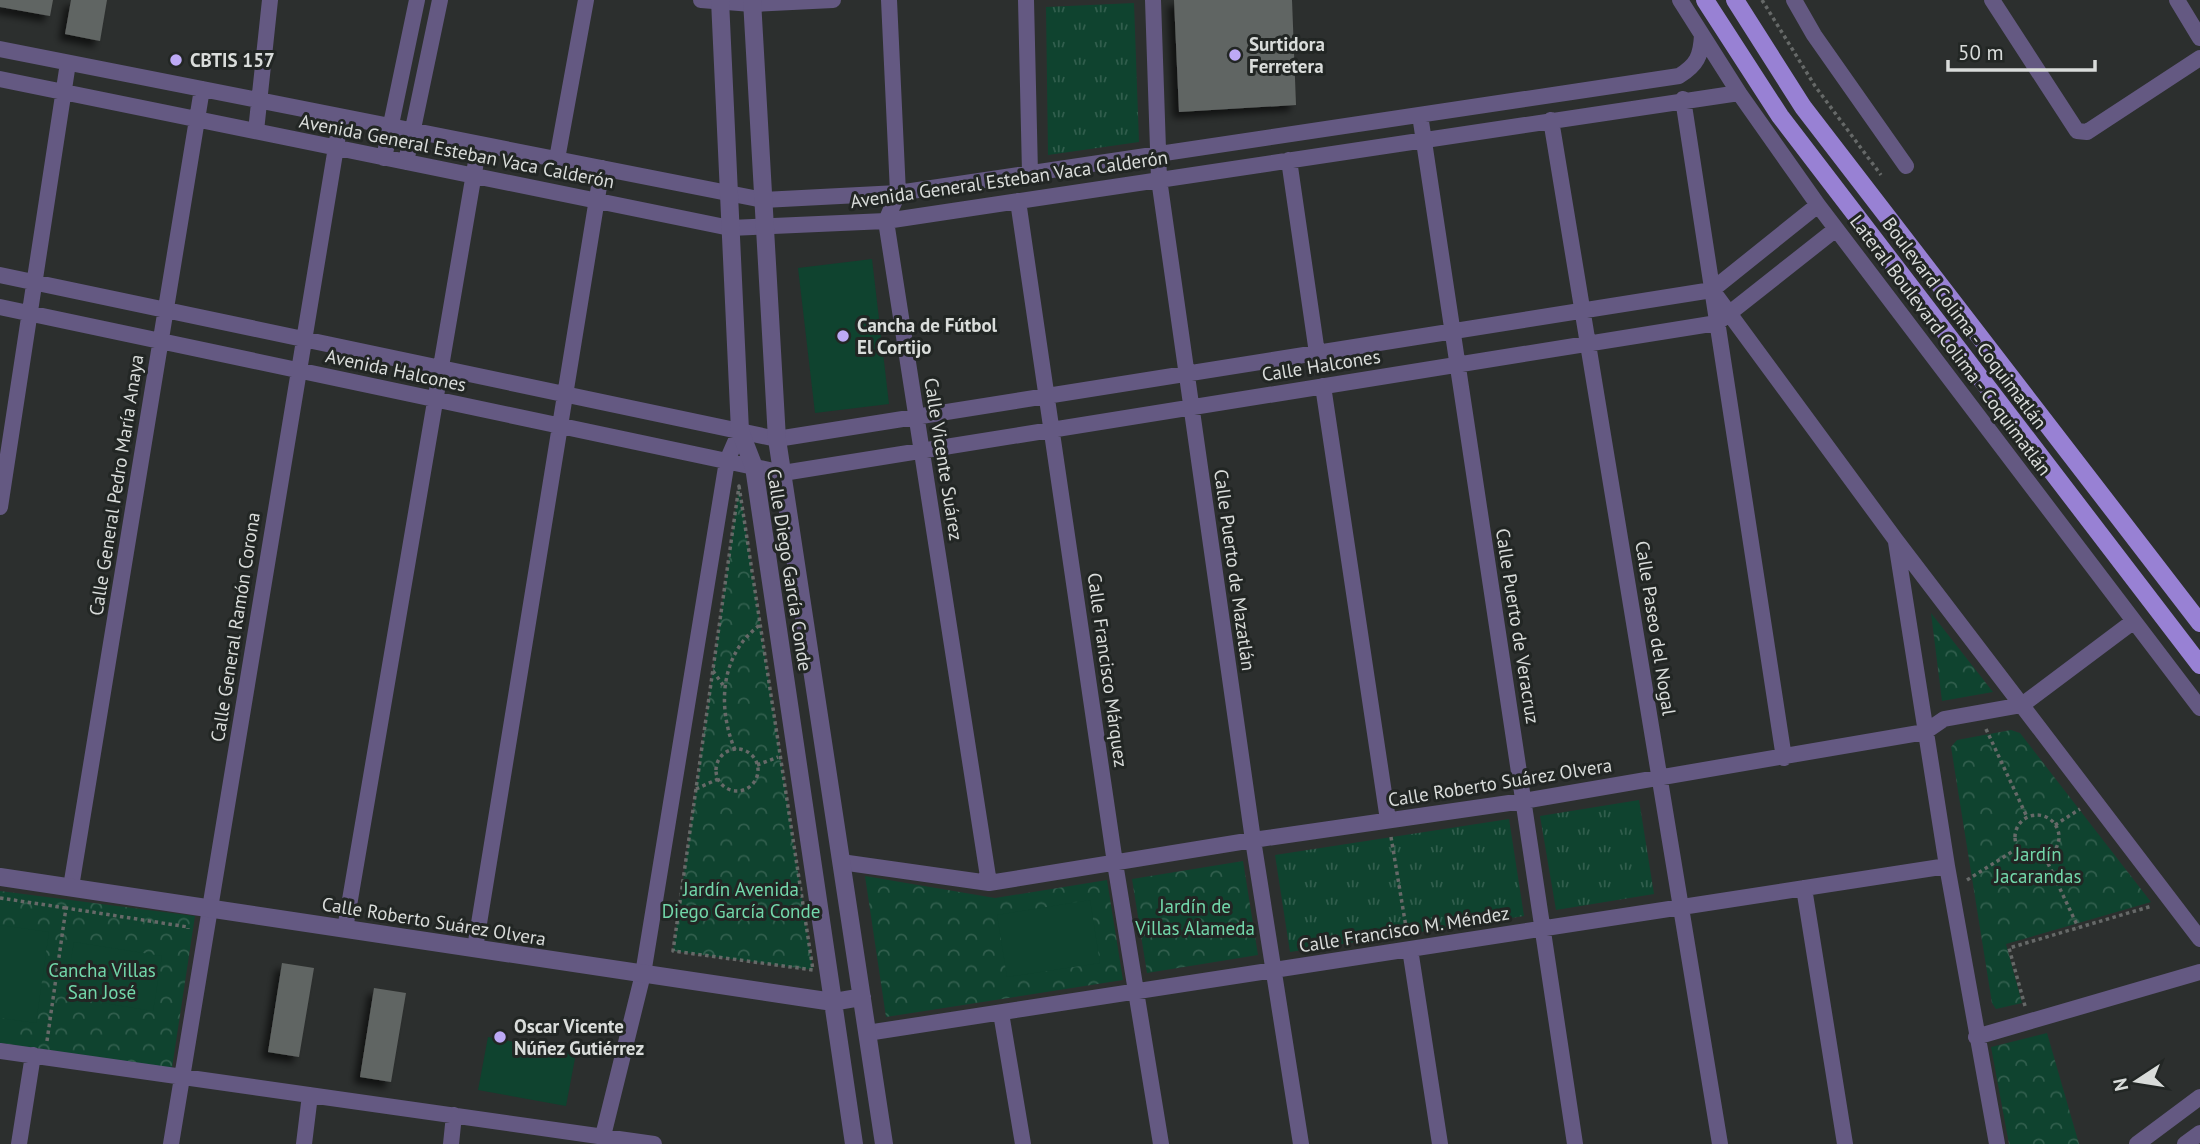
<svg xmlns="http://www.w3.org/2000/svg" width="2200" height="1144" font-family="'PT Sans',sans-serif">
  <defs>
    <pattern id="grass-tufts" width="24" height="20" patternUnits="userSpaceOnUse" patternTransform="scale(1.75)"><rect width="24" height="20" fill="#0f432f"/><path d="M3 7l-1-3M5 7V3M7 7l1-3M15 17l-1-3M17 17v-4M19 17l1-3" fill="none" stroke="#315e4d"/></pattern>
    <pattern id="park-crowns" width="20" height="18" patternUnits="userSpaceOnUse" patternTransform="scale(1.75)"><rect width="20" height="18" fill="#0f432f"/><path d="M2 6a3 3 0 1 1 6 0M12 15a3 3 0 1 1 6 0" fill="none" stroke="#315e4d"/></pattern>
    <filter id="shadow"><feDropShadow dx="-6" dy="6" stdDeviation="3.5" flood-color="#0009"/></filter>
  </defs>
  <rect width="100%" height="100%" fill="#2c2f2e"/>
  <!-- grass -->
  <path fill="url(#grass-tufts)" d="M 1134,3 L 1139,142 L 1048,155 L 1046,7 Z
    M 1639,800 L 1654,894 L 1556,910 L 1540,816 Z
    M 1509,819 L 1524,916 L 1290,952 L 1275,855 Z"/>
  <!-- park -->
  <path fill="url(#park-crowns)" d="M 739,486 L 813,970 L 673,951 Z
    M 1931,613 L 1993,692 L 1942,701 Z
    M 2011,730 L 2020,733 L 2151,902 L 2006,944 L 2022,1003 L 1996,1009 L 1992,1003 L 1951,747 L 1957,740 Z
    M 1243,861 L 1258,955 L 1147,973 L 1132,879 Z
    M 865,876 L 995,898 L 1107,880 L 1123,980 L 886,1017 Z
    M 0,891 L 195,916 L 172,1068 L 0,1043 Z
    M 2047,1033 L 2079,1144 L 2009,1144 L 1991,1047 Z"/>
  <!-- pitch -->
  <path fill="#0f432f" d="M 872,259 L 889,404 L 815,413 L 798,268 Z
    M 1090,900 L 1100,963 L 1007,977 L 997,915 Z
    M 0,925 L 49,932 L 36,1023 L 0,1018 Z
    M 74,942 L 162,956 L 153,1011 L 65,997 Z
    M 488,1037 L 576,1053 L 566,1106 L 478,1090 Z"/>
  <!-- building -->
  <path fill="#616563" filter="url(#shadow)" d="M 0,0 L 53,0 L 50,16 L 0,7 Z
    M 71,0 L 107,0 L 100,41 L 65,34 Z
    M 1174,0 L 1292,0 L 1296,105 L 1179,112 Z
    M 282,963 L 314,968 L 299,1057 L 268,1052 Z
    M 374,988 L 406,993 L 391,1082 L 360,1077 Z"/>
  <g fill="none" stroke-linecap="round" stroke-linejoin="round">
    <!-- path -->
    <path stroke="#666968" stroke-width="3.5" stroke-dasharray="3.5 3.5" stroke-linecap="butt" d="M 1762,0 L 1815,86 L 1881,175
      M 739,486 L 813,970 L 673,951 Z
      M 713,671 L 723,685
      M 1986,729 L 2027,817
      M716 770a21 21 0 1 1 42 0a21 21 0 1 1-42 0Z
      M 735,750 C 717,707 720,654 760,625
      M 757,765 L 778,757
      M 696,789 L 718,779
      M2015 837a22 22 0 1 1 44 0a22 22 0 1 1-44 0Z
      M 2055,825 L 2080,809
      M 1391,837 L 1407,933
      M 2045,857 L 2078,927
      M 1967,880 L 2018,848
      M 0,898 L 66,908
      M 2025,1006 L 2009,948 L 2152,906
      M 47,1041 L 66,908 L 188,927 L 188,929"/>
    <!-- minor -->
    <path stroke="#645982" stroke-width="16" d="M 701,0 L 752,4 L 833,0
      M 889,0 L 898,193 L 886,221 L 989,883
      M 1026,0 L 1030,173
      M 1153,0 L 1159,179 L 1253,840 L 1301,1144
      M 1680,0 L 1739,93 L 1818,205 L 2200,708
      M 1794,0 L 1814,35 L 1906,166
      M 1992,0 L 2077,131 L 2087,132 L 2200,58
      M 2177,0 L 2200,38
      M 0,49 L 763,200 L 898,193 L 1679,76 C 1697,65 1701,56 1702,35
      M 0,79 L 730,228 L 886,221 L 1739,93
      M 1683,99 L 1784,758
      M 1420,115 L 1575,1144
      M 1551,120 L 1720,1144
      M 256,131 L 270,0
      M 384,158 L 417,0
      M 557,159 L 586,0
      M 1289,160 L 1317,353
      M 406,162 L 440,0
      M 1018,201 L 1115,863 L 1161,1144
      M 0,275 L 777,439 L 1712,290 L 1818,205
      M 1712,290 L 1895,539 L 2200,939
      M 0,307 L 783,473 L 1717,323 L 1836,229
      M 1323,386 L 1388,820
      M 0,507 L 68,63
      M 1896,542 L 1947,866 L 1997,1144
      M 841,862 L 989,883 L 1253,840 L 1523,801 L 1925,732 L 1944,719 L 2022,705 L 2134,621
      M 71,887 L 202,89
      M 1804,888 L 1845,1144
      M 345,929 L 479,144
      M 475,948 L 602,168
      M 1410,949 L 1440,1144
      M 1001,1013 L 1023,1144
      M 867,1033 L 1947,866
      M 1976,1037 L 2200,972
      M 0,1051 L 654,1144
      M 19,1144 L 33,1055
      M 171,1144 L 341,117
      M 304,1144 L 310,1095
      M 451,1144 L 454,1115
      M 601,1144 L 643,974 L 727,461 L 740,431
      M 2137,1144 L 2200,1097
      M 2185,1144 L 2200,1133"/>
    <!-- tertiary -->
    <path stroke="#645982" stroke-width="18" d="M 720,0 L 740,431 L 754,467 L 854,1144
      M 752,0 L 777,439 L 884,1144
      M 0,877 L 833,1002 L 862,997"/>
    <!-- primary -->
    <path stroke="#9881d4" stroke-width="18" d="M 1705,0 L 1780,116 L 2200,665
      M 1735,0 L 1803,107 L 2200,623"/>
  </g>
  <!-- markers -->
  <g fill="#bda9f5" stroke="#222624" stroke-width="2.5">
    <circle cx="1235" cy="55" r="7"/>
    <circle cx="176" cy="60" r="7"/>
    <circle cx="843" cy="336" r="7"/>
    <circle cx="500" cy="1037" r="7"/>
  </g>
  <g text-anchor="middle" stroke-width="6" stroke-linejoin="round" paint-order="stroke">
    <!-- poi labels -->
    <g font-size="19" font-weight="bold" fill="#d9dcda" stroke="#222624" text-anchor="start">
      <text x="1249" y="51">Surtidora<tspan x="1249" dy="22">Ferretera</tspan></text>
      <text x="190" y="67">CBTIS 157</text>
      <text x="857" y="332">Cancha de Fútbol<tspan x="857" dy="22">El Cortijo</tspan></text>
      <text x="514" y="1033">Oscar Vicente<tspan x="514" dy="22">Núñez Gutiérrez</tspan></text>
    </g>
    <!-- street labels -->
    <g font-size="19" fill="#d9dcda" stroke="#222624">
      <text transform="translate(457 151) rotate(11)" y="7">Avenida General Esteban Vaca Calderón</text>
      <text transform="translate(1009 179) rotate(-8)" y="7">Avenida General Esteban Vaca Calderón</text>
      <text transform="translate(1965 323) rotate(53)" y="7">Boulevard Colima - Coquimatlán</text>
      <text transform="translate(1951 345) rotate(53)" y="7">Lateral Boulevard Colima - Coquimatlán</text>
      <text transform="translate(1321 365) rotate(-9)" y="7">Calle Halcones</text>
      <text transform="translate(396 370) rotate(12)" y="7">Avenida Halcones</text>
      <text transform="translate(944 459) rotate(81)" y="7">Calle Vicente Suárez</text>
      <text transform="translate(116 485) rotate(-81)" y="7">Calle General Pedro María Anaya</text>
      <text transform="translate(790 570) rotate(81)" y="7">Calle Diego García Conde</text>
      <text transform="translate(1235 570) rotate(82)" y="7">Calle Puerto de Mazatlán</text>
      <text transform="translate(1518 626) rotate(81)" y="7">Calle Puerto de Veracruz</text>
      <text transform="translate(235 627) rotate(-81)" y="7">Calle General Ramón Corona</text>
      <text transform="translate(1656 628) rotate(81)" y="7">Calle Paseo del Nogal</text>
      <text transform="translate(1108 670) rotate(82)" y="7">Calle Francisco Márquez</text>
      <text transform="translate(1500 782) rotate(-9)" y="7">Calle Roberto Suárez Olvera</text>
      <text transform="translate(434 921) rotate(9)" y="7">Calle Roberto Suárez Olvera</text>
      <text transform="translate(1404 929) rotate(-9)" y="7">Calle Francisco M. Méndez</text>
    </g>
    <!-- park labels -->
    <g font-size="19" fill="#72d7aa" stroke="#222624">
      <text x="2038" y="861">Jardín<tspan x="2038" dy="22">Jacarandas</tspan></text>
      <text x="741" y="896">Jardín Avenida<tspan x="741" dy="22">Diego García Conde</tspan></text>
      <text x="1195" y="913">Jardín de<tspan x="1195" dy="22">Villas Alameda</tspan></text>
      <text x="102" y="977">Cancha Villas<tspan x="102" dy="22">San José</tspan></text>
    </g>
  </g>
  <!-- north arrow -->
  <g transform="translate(2137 1081) rotate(258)" stroke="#222624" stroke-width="5" paint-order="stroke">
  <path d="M0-5L12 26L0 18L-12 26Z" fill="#d9dcda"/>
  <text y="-10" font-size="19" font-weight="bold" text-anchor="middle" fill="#d9dcda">N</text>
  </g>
  <!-- scale -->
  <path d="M1948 60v10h147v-10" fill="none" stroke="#d9dcda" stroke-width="3.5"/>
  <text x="1958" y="60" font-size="21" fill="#d9dcda" stroke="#222624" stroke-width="5" paint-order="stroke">50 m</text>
</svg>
